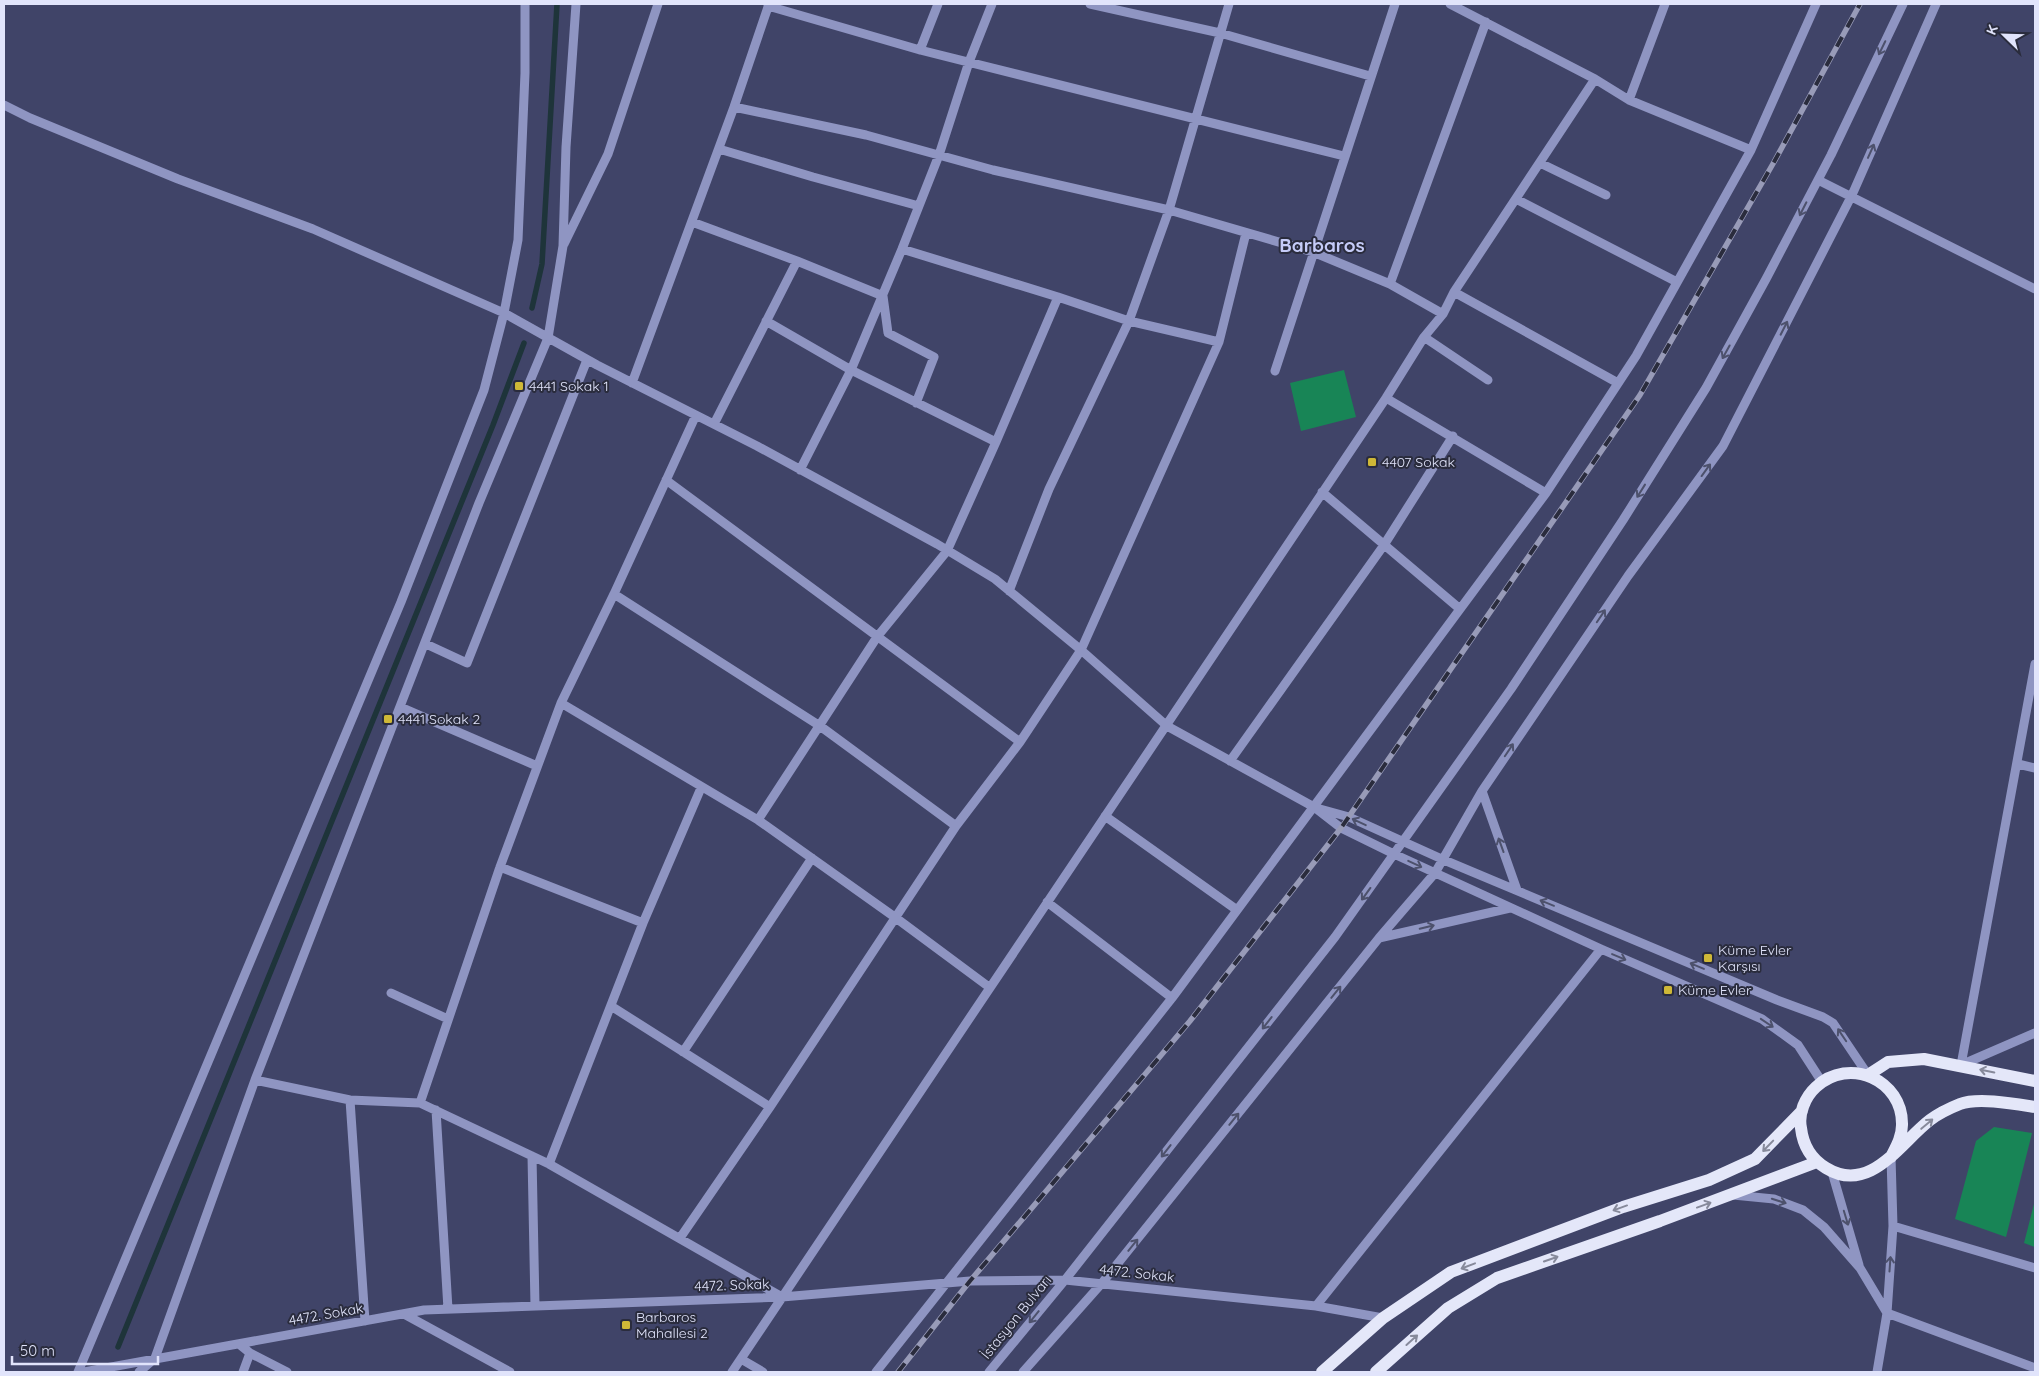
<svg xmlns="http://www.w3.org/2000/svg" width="2039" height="1376" font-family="Quicksand,sans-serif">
  <rect width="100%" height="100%" fill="#404468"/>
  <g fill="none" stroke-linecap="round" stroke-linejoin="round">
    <!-- stream -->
    <path stroke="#1e343a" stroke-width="5.5" d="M 532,308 L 542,264 L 557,4
      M 118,1347 L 493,425 L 524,343"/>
  </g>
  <!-- building -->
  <path fill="#188556" d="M 1344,370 L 1356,417 L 1301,431 L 1290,383 Z
    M 1994,1127 L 2032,1133 L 2006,1237 L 1955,1219 L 1976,1141 Z
    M 2035,1200 L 2035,1247 L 2024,1243 Z"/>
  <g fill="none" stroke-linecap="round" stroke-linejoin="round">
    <!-- minor -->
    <path stroke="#8f95c2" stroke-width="9" d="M 1090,4 L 1220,33 L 1370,76
      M 1450,4 L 1595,79 L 1629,100 L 1751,150
      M 768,6 L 920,50 L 1344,156
      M 920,50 L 938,4
      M 1629,100 L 1665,4
      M 4,105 L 30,118 L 178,179 L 313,229 L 504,313 L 597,365 L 757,446 L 937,544 L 995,579 L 1081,650 L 1167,726 L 1314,807 L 1341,828 L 1394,854 L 1601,949 L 1762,1019 L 1798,1045 L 1822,1082
      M 734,107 L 866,135 L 993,170 L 1169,210 L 1313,252 L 1390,284 L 1443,314
      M 719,149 L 813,177 L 919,206
      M 1540,163 L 1606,195
      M 1818,180 L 2035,289
      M 1516,199 L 1677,282
      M 692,222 L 797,261 L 883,296 L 888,333 L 934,357 L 916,403
      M 564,244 L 608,154 L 658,4
      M 902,249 L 1058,297 L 1129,321 L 1219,342
      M 1390,284 L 1486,22
      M 1454,292 L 1618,383
      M 766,321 L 851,370 L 996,442
      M 1424,337 L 1488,380
      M 1275,371 L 1395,4
      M 632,383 L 734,107 L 769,4
      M 1386,398 L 1546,493
      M 714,424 L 797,261
      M 800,470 L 851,370 L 902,249 L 939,155 L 969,62 L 992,4
      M 666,480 L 1020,742
      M 1322,492 L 1460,609
      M 1009,591 L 1049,489 L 1129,321 L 1169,210 L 1229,4
      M 614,594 L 820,726 L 956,826
      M 426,644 L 467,663 L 587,360
      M 561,703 L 758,820 L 896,918 L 989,987
      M 400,707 L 537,766
      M 1230,761 L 1384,545 L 1453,436
      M 2018,764 L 2035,768
      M 1482,791 L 1517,890
      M 1320,809 L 1349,817 L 1444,860 L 1777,1000 L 1823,1017 L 1833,1023 L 1868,1075
      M 1105,816 L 1237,910
      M 758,820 L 877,637 L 947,551 L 996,442 L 1058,297
      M 500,867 L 643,923
      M 1047,902 L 1172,998
      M 1379,938 L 1510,908
      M 391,993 L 448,1019
      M 611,1006 L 770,1107
      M 683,1052 L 812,858
      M 1961,1065 L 2035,664
      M 1961,1065 L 2035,1033
      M 255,1080 L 350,1100 L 420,1103 L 549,1164 L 782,1297
      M 350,1100 L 365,1321
      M 420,1103 L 500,867 L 561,703 L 614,594 L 696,415
      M 436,1110 L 448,1309
      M 532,1156 L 535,1306
      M 549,1164 L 643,923 L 701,788
      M 1832,1172 L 1859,1265
      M 1733,1195 L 1774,1199 L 1803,1210 L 1824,1227 L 1860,1268 L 1887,1313 L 2035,1368
      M 1893,1226 L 2035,1268
      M 680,1238 L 770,1107 L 956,826 L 1020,742 L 1081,650 L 1219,342 L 1246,233
      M 1316,1306 L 1601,949
      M 404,1314 L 510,1372
      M 239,1344 L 250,1353 L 287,1372
      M 741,1359 L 763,1372
      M 78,1372 L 401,602 L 484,390 L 504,313 L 518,240 L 525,73 L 525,4
      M 84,1372 L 424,1310 L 782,1297 L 970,1281 L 1065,1280 L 1316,1306 L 1383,1318
      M 139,1372 L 155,1358 L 255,1080 L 479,503 L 548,338 L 563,246 L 566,147 L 576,4
      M 243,1372 L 250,1353
      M 732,1372 L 1386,398 L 1424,337 L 1443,314 L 1454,292 L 1595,79
      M 876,1372 L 1172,998 L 1546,493 L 1636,356 L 1751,150 L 1816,4
      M 989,1372 L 1065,1280 L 1335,937 L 1511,689 L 1623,520 L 1706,388 L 1766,279 L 1831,155 L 1903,4
      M 1023,1372 L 1102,1283 L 1379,938 L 1435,873 L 1482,791 L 1628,576 L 1723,446 L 1852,195 L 1936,4
      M 1877,1372 L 1887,1313 L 1893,1226 L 1891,1157"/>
    <!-- major -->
    <path stroke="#e4e7f9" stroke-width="12" d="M 1868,1075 L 1888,1062 L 1924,1059 L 2035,1081
      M 1891,1157 C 1896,1147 1902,1137 1902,1125 C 1903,1080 1849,1056 1816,1087 C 1805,1097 1798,1114 1801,1128 C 1803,1146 1811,1159 1826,1168 C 1870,1195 1900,1143 1930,1120 C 1938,1114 1950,1108 1960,1104 C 1978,1097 2016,1104 2035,1107
      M 1322,1372 L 1383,1318 L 1451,1272 L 1623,1207 L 1709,1180 L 1755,1159 L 1802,1111
      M 1376,1372 L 1448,1308 L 1497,1278 L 1660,1221 L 1817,1162"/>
    <!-- rail casing -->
    <g stroke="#989bb8" stroke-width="5.5">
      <path id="rail" d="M 898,1372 L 970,1281 L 1190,1021 L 1341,828 L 1640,395 L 1774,162 L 1860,4"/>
    </g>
    <!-- rail -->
    <use href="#rail" stroke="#2a2c3d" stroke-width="4" stroke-dasharray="11" stroke-linecap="butt"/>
  </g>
  <!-- one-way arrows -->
  <defs><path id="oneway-shaft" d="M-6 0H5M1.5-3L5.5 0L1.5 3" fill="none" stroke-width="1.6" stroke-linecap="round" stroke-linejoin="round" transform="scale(1.25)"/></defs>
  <g stroke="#4d516c">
    <use href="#oneway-shaft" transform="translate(1882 48) rotate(116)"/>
    <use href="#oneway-shaft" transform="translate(1871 151) rotate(-66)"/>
    <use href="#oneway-shaft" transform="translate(1803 209) rotate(117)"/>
    <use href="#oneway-shaft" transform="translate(1784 328) rotate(-63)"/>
    <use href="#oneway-shaft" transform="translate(1726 352) rotate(119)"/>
    <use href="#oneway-shaft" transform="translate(1706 470) rotate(-54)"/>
    <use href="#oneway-shaft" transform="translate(1641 491) rotate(122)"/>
    <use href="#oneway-shaft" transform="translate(1601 616) rotate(-56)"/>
    <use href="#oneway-shaft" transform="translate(1509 750) rotate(-56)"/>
    <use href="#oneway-shaft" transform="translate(1359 822) rotate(-155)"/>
    <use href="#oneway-shaft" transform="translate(1501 845) rotate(-110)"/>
    <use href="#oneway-shaft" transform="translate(1415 864) rotate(25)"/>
    <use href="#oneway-shaft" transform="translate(1366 894) rotate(126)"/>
    <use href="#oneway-shaft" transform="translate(1547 903) rotate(-158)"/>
    <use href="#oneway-shaft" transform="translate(1427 927) rotate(-13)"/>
    <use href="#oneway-shaft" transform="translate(1619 957) rotate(23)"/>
    <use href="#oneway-shaft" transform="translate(1697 966) rotate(-157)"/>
    <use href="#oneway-shaft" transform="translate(1336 992) rotate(-51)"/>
    <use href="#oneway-shaft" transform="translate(1267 1023) rotate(128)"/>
    <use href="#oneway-shaft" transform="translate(1767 1023) rotate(34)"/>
    <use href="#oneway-shaft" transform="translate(1842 1035) rotate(-124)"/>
    <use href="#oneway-shaft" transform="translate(1234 1119) rotate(-51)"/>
    <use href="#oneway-shaft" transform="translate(1166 1151) rotate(128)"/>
    <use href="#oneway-shaft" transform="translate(1779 1201) rotate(18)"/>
    <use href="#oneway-shaft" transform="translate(1846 1218) rotate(73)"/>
    <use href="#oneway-shaft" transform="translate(1133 1245) rotate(-51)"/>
    <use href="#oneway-shaft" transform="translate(1890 1264) rotate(-86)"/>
    <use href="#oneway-shaft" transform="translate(1034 1317) rotate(129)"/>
  </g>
  <g stroke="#878a9b">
    <use href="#oneway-shaft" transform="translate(1987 1071) rotate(-168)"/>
    <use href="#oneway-shaft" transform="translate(1927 1124) rotate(-40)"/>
    <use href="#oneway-shaft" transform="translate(1768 1146) rotate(134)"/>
    <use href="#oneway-shaft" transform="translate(1704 1205) rotate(-20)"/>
    <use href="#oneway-shaft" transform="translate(1620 1208) rotate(160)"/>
    <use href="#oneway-shaft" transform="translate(1551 1259) rotate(-19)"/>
    <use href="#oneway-shaft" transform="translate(1468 1266) rotate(159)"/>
    <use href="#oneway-shaft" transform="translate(1412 1340) rotate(-42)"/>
  </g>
  <!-- markers -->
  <g fill="#cfb837" stroke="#2a2c3d" stroke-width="2">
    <rect x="514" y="381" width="10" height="10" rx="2.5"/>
    <rect x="1367" y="457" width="10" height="10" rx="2.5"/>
    <rect x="383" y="714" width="10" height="10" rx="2.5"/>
    <rect x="1703" y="953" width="10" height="10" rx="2.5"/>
    <rect x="1663" y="985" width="10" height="10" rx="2.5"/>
    <rect x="621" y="1320" width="10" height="10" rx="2.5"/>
  </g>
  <g text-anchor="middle" stroke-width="4" stroke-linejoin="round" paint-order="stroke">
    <!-- poi labels -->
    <g font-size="14" fill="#e1e4fb" stroke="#2a2c3d" text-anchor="start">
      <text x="529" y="391">4441 Sokak 1</text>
      <text x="1382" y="467">4407 Sokak</text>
      <text x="398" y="724">4441 Sokak 2</text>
      <text x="1718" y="955">Küme Evler<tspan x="1718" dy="16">Karşısı</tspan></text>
      <text x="1678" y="995">Küme Evler</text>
      <text x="636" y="1322">Barbaros<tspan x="636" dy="16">Mahallesi 2</tspan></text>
    </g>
    <!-- street labels -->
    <g font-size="14" fill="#e1e4fb" stroke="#2a2c3d">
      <text transform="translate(1137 1273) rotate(6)" y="5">4472. Sokak</text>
      <text transform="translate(732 1285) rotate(-2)" y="5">4472. Sokak</text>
      <text transform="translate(326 1314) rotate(-10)" y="5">4472. Sokak</text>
      <text transform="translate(1016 1317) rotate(-51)" y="5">İstasyon Bulvarı</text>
    </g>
    <!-- district labels -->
    <g font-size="19" font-weight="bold" fill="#c5cbf7" stroke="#2a2c3d">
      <text x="1322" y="252">Barbaros</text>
    </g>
  </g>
  <!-- border -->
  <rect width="2039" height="1376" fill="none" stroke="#e1e4fb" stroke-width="10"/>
  <!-- north arrow -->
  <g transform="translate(2004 35) rotate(293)" stroke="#2a2c3d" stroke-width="4" paint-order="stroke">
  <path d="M0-4L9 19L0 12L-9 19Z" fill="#e1e4fb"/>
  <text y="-8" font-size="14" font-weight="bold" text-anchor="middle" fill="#e1e4fb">K</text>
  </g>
  <!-- scale -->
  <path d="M12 1356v8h146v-8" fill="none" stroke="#e1e4fb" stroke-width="2.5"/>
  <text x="20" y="1356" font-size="15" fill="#e1e4fb" stroke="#2a2c3d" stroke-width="4" paint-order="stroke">50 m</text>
</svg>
